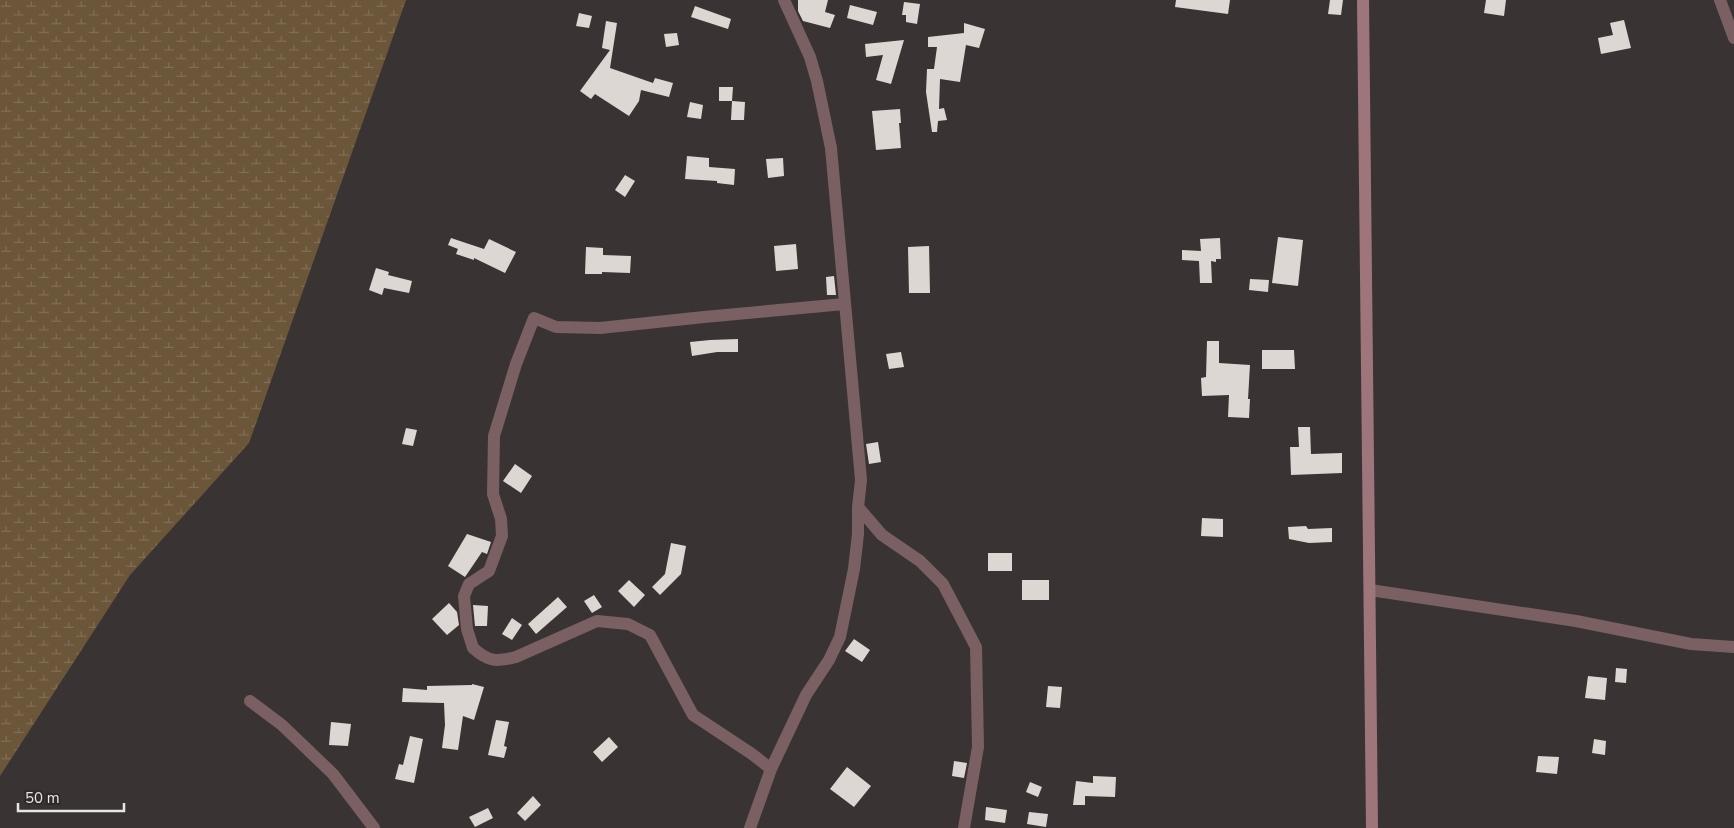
<svg xmlns="http://www.w3.org/2000/svg" width="1734" height="828" font-family="'Nunito Sans',sans-serif">
  <defs>
    <pattern id="wetland-marsh" width="20" height="14" patternUnits="userSpaceOnUse" patternTransform="scale(1.25)"><rect width="20" height="14" fill="#6c563a"/><path d="M1 5h8M5 5V1M11 12h8M15 12V8" fill="none" stroke="#816e56"/></pattern>
  </defs>
  <rect width="100%" height="100%" fill="#393433"/>
  <!-- wetland -->
  <path fill="url(#wetland-marsh)" d="M 0,0 L 406,0 L 249,443 L 130,575 L 0,776 Z"/>
  <!-- building -->
  <path fill="#ddd7d4" d="M 798,0 L 828,0 L 825,12 L 835,15 L 830,28 L 803,21 L 798,11 Z
    M 1176,0 L 1230,0 L 1228,14 L 1175,7 Z
    M 1330,0 L 1343,0 L 1341,15 L 1328,14 Z
    M 1486,0 L 1506,0 L 1504,16 L 1484,13 Z
    M 904,2 L 920,4 L 917,24 L 906,22 L 906,15 L 902,15 Z
    M 850,5 L 877,12 L 873,25 L 847,18 Z
    M 695,6 L 731,19 L 728,29 L 691,17 Z
    M 579,13 L 592,16 L 589,28 L 576,26 Z
    M 1624,20 L 1631,48 L 1601,54 L 1598,38 L 1613,35 L 1610,23 Z
    M 606,21 L 617,23 L 610,68 L 653,83 L 655,78 L 673,83 L 669,97 L 641,90 L 639,101 L 629,116 L 595,94 L 591,99 L 580,91 L 610,50 L 602,48 Z
    M 964,23 L 985,29 L 979,48 L 966,45 L 960,82 L 940,79 L 939,109 L 944,108 L 947,120 L 938,121 L 937,132 L 932,132 L 926,92 L 927,69 L 934,69 L 937,47 L 928,47 L 928,37 L 964,33 Z
    M 677,33 L 679,45 L 666,47 L 664,34 Z
    M 904,40 L 891,84 L 876,80 L 883,55 L 866,57 L 865,44 Z
    M 719,87 L 733,87 L 732,101 L 719,101 Z
    M 732,101 L 745,102 L 744,120 L 731,120 Z
    M 690,102 L 703,105 L 701,119 L 687,117 Z
    M 900,109 L 901,123 L 899,123 L 901,148 L 876,150 L 872,111 Z
    M 687,156 L 709,158 L 709,167 L 735,169 L 734,185 L 717,183 L 717,181 L 685,179 Z
    M 783,158 L 784,176 L 768,178 L 766,159 Z
    M 625,175 L 635,181 L 625,197 L 615,190 Z
    M 1278,237 L 1303,240 L 1298,286 L 1272,283 Z
    M 451,238 L 484,249 L 489,239 L 516,252 L 505,273 L 474,258 L 474,260 L 456,254 L 458,249 L 448,245 Z
    M 1220,238 L 1221,259 L 1216,259 L 1216,262 L 1211,261 L 1212,283 L 1200,283 L 1199,261 L 1182,260 L 1182,250 L 1201,251 L 1200,239 Z
    M 796,244 L 798,269 L 776,271 L 774,246 Z
    M 929,246 L 930,293 L 909,293 L 908,247 Z
    M 586,247 L 603,248 L 603,255 L 631,256 L 630,273 L 602,272 L 602,274 L 585,274 Z
    M 376,268 L 389,272 L 388,275 L 412,281 L 409,293 L 384,288 L 382,295 L 369,290 Z
    M 834,276 L 836,295 L 827,295 L 826,277 Z
    M 1250,279 L 1269,280 L 1268,292 L 1249,290 Z
    M 738,339 L 738,352 L 717,352 L 692,356 L 690,342 L 710,340 Z
    M 1207,341 L 1219,341 L 1219,363 L 1250,365 L 1248,399 L 1250,399 L 1249,418 L 1228,417 L 1229,395 L 1202,396 L 1201,378 L 1206,377 Z
    M 1262,350 L 1294,350 L 1295,369 L 1262,369 Z
    M 901,352 L 904,367 L 889,369 L 886,354 Z
    M 1298,427 L 1310,427 L 1311,454 L 1342,453 L 1342,473 L 1291,475 L 1290,447 L 1299,447 Z
    M 406,428 L 417,430 L 413,446 L 402,444 Z
    M 878,442 L 881,462 L 869,464 L 866,444 Z
    M 515,464 L 532,476 L 521,493 L 503,481 Z
    M 1202,518 L 1223,519 L 1223,537 L 1201,536 Z
    M 1306,526 L 1308,529 L 1332,528 L 1332,542 L 1309,543 L 1289,539 L 1288,527 Z
    M 467,534 L 491,542 L 487,554 L 482,552 L 465,577 L 448,566 Z
    M 671,543 L 686,546 L 681,574 L 660,595 L 652,587 L 665,574 Z
    M 988,553 L 1012,553 L 1012,571 L 988,571 Z
    M 629,580 L 645,595 L 634,607 L 618,591 Z
    M 1022,580 L 1049,580 L 1049,600 L 1022,600 Z
    M 594,595 L 602,607 L 592,613 L 584,601 Z
    M 558,597 L 567,607 L 536,634 L 528,624 Z
    M 449,603 L 457,612 L 459,625 L 447,635 L 432,619 Z
    M 473,605 L 488,606 L 487,626 L 475,626 Z
    M 512,618 L 522,625 L 512,640 L 502,634 Z
    M 854,639 L 870,650 L 862,662 L 845,651 Z
    M 1616,668 L 1627,669 L 1626,683 L 1615,682 Z
    M 1588,676 L 1607,678 L 1605,700 L 1585,698 Z
    M 472,684 L 484,687 L 474,720 L 463,716 L 458,750 L 442,748 L 445,725 L 444,703 L 402,702 L 403,688 L 427,690 L 427,686 L 472,685 Z
    M 1048,686 L 1062,687 L 1060,708 L 1046,707 Z
    M 496,720 L 509,722 L 504,746 L 507,747 L 504,758 L 488,755 Z
    M 331,722 L 351,724 L 348,746 L 329,745 Z
    M 410,736 L 423,739 L 414,783 L 395,779 L 399,764 L 403,765 Z
    M 609,737 L 618,747 L 602,762 L 593,752 Z
    M 1594,739 L 1606,741 L 1605,755 L 1592,753 Z
    M 1538,756 L 1559,757 L 1557,774 L 1536,772 Z
    M 954,761 L 967,763 L 964,778 L 952,776 Z
    M 847,767 L 871,786 L 854,807 L 830,789 Z
    M 1093,776 L 1116,777 L 1115,797 L 1085,796 L 1085,805 L 1073,805 L 1076,781 L 1093,783 Z
    M 1030,782 L 1042,787 L 1038,797 L 1026,792 Z
    M 533,796 L 541,805 L 525,821 L 517,813 Z
    M 986,807 L 1007,810 L 1005,823 L 985,820 Z
    M 488,808 L 493,818 L 475,827 L 469,817 Z
    M 1029,812 L 1048,814 L 1046,827 L 1027,824 Z"/>
  <g fill="none" stroke-linecap="round" stroke-linejoin="round">
    <!-- street -->
    <path stroke="#7a5f63" stroke-width="12" d="M 1720,0 L 1734,38
      M 858,507 L 882,535 L 920,561 L 943,584 L 976,647 L 978,747 L 964,828
      M 1370,590 L 1576,621 L 1691,644 L 1734,647
      M 250,701 L 282,725 L 333,774 L 374,828
      M 771,769 L 752,754 L 693,715 L 650,635 L 628,624 L 597,621 L 516,657 C 496,662 489,662 473,648 L 467,629 L 464,596 L 469,584 L 489,571 L 502,536 L 501,519 L 493,494 L 494,436 L 516,364 L 534,318 L 556,327 L 600,328 L 704,317 L 844,304
      M 750,828 L 771,769 L 806,695 L 829,660 L 840,637 L 854,569 L 858,534 L 858,507 L 861,480 L 831,148 L 817,81 L 810,57 L 784,0"/>
    <!-- secondary -->
    <path stroke="#9f757c" stroke-width="12" d="M 1363,0 L 1372,828"/>
  </g>
  <!-- scale -->
  <path d="M18 803v8h106v-8" fill="none" stroke="#e9e5e5" stroke-width="2.5"/>
  <text x="25" y="803" font-size="15" fill="#e9e5e5" stroke="#2f2a29" stroke-width="4" paint-order="stroke">50 m</text>
</svg>
